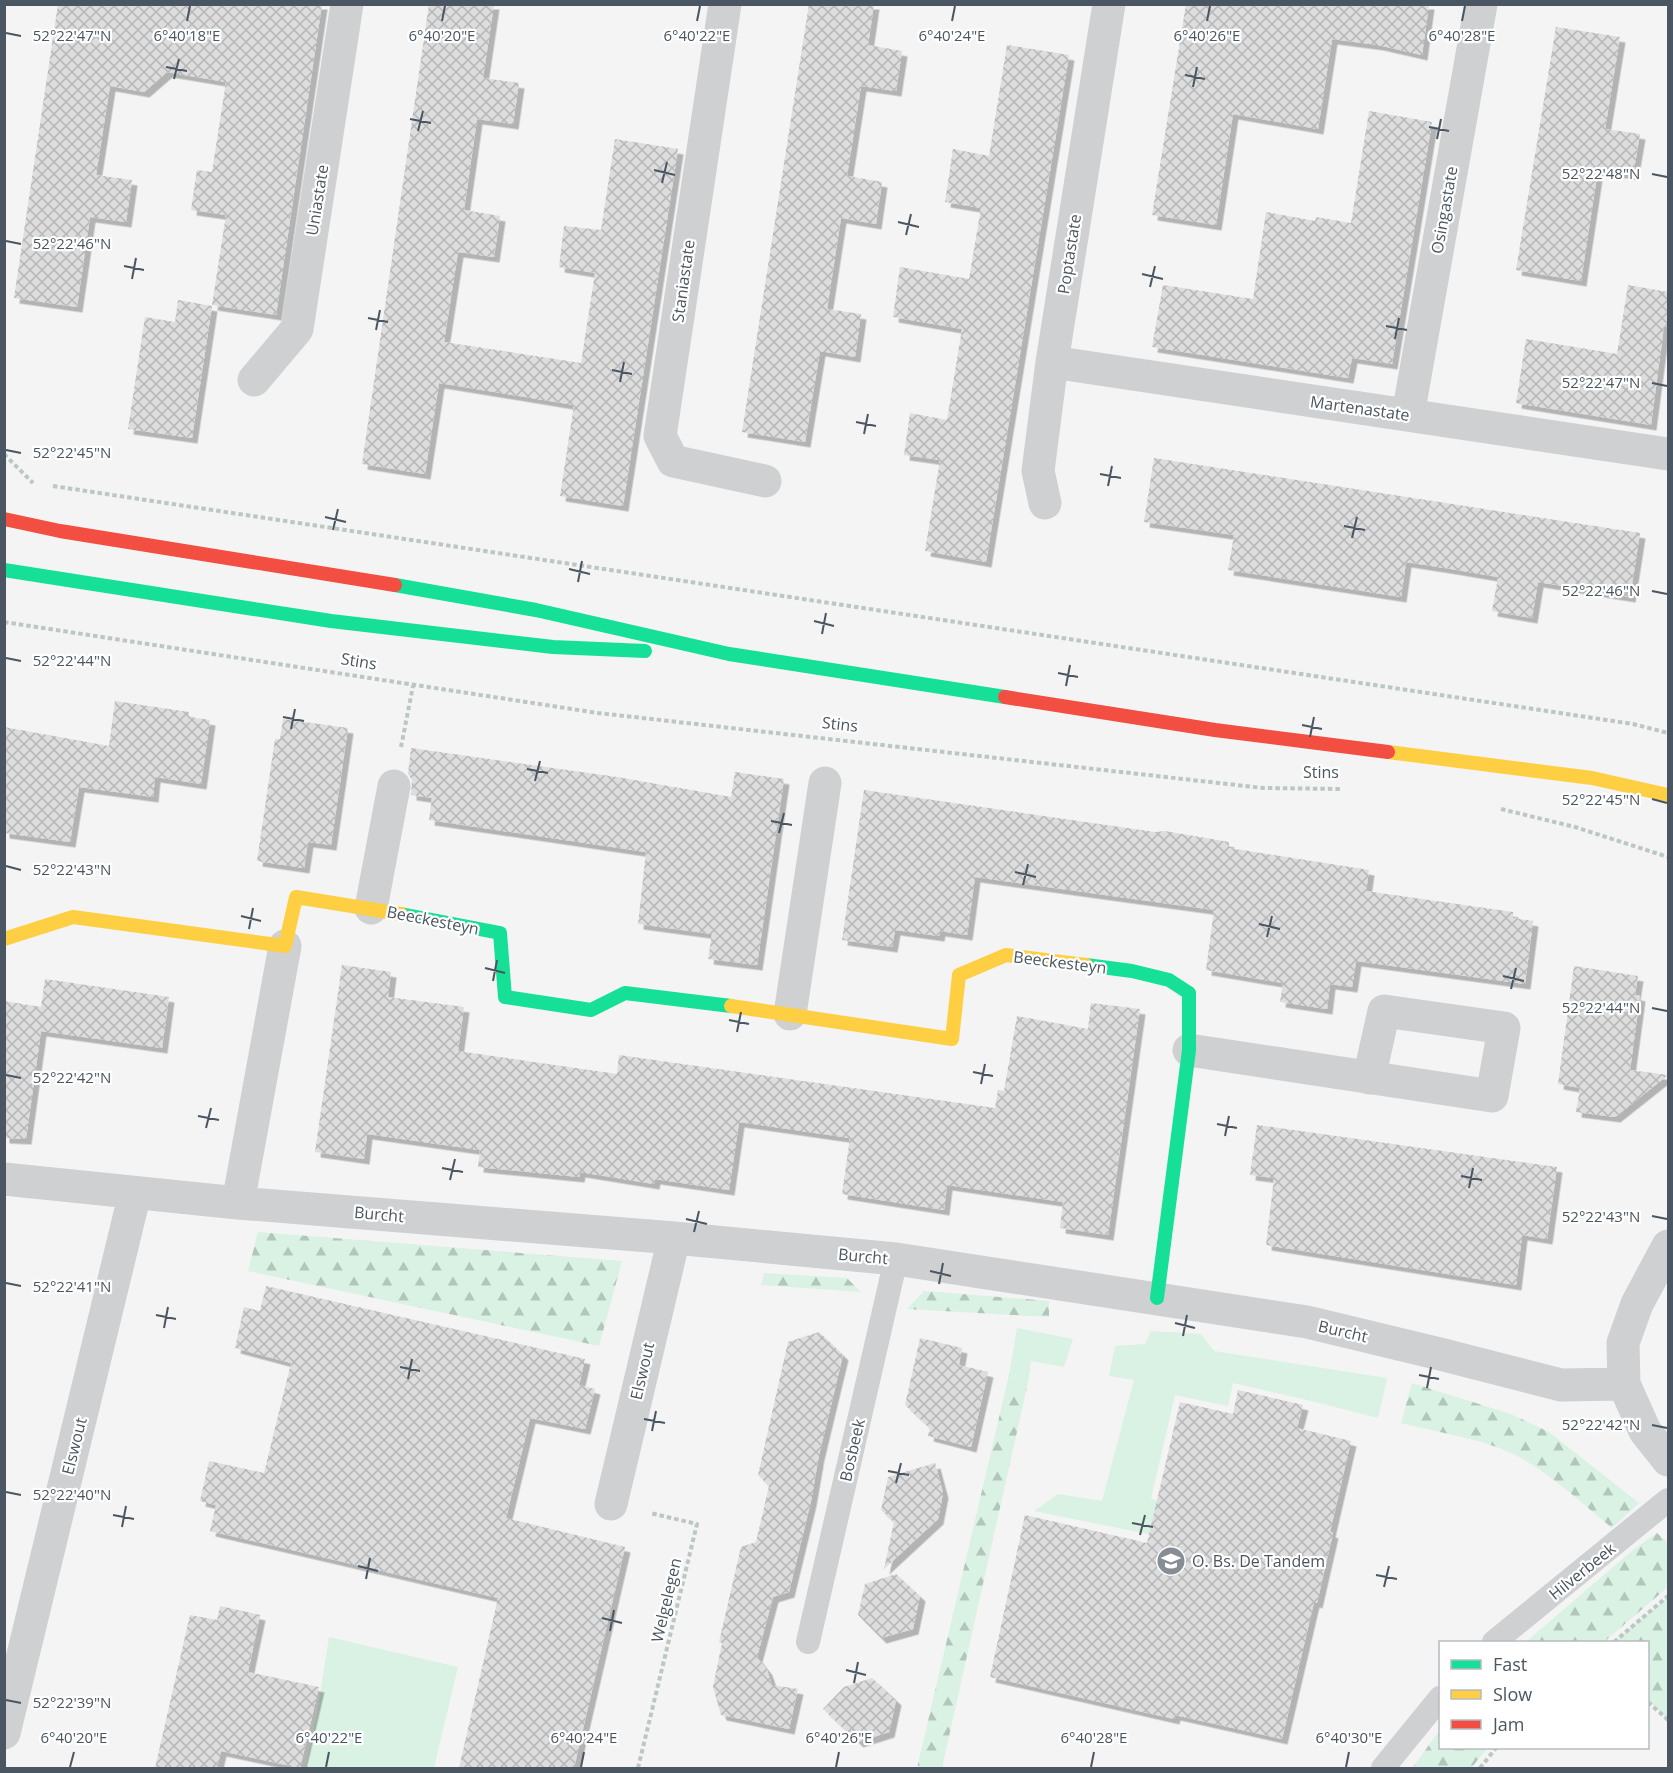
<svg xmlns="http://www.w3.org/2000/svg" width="1673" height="1773" font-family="'Open Sans',sans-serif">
  <defs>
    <pattern id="forest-firs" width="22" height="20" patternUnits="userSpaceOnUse" patternTransform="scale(1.5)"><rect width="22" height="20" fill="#d9f2e3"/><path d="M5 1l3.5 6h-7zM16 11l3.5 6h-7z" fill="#b2c7bb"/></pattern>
    <pattern id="building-cross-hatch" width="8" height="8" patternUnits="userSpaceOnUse" patternTransform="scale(1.5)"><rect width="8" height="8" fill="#ddddde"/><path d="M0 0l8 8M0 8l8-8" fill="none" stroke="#b5b6b7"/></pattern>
    <filter id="shadow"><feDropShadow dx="5.5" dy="5.5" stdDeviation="0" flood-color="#0004"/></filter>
  </defs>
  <rect width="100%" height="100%" fill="#f4f4f4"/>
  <!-- green -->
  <path fill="#d9f2e3" d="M 1017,1328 L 1073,1339 L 1064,1367 L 1031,1361 L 1028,1382 L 1009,1375 Z
    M 1151,1331 L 1201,1334 L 1214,1351 L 1387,1378 L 1378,1418 L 1307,1400 L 1233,1383 L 1228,1406 L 1175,1395 L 1151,1499 L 1203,1510 L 1197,1544 L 1034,1511 L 1058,1494 L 1102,1501 L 1134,1380 L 1109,1376 L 1115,1346 L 1145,1344 Z
    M 329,1637 L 458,1667 L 434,1768 L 305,1768 L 317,1714 Z"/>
  <!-- forest -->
  <path fill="url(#forest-firs)" d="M 258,1232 L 622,1261 L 599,1346 L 248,1271 Z
    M 764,1273 L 847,1278 L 861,1292 L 761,1285 Z
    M 924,1291 L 1049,1301 L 1049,1317 L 907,1309 Z
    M 1009,1375 L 1028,1382 L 942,1768 L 917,1768 Z
    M 1412,1383 L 1511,1414 L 1549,1432 L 1639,1503 L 1612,1528 C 1584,1505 1553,1476 1521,1458 C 1487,1439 1439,1433 1401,1423 Z
    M 1657,1533 L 1668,1543 L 1668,1587 L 1604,1642 L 1526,1642 L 1634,1549 Z
    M 1668,1596 L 1668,1720 L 1648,1700 L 1648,1642 L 1614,1642 Z
    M 1440,1730 L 1440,1748 L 1488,1748 L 1471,1768 L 1412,1768 Z"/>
  <!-- building -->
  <path fill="url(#building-cross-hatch)" filter="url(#shadow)" d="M 58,4 L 322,4 L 276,315 L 212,305 L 226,215 L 191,210 L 197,170 L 212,172 L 226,82 L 167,72 L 144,92 L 110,86 L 96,175 L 132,180 L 126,222 L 90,217 L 77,307 L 14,298 Z
    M 429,4 L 494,4 L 483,78 L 519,83 L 513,124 L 477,119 L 464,210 L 500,216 L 494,257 L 458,252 L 444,342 L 581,363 L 595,273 L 559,267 L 564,226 L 601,230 L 615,139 L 678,149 L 623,506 L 560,496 L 574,405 L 439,383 L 425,474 L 362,464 Z
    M 809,4 L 874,4 L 868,45 L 902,51 L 896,91 L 861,86 L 847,176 L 882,182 L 876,224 L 841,218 L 827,309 L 861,314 L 855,357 L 820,351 L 805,442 L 742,432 Z
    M 1186,4 L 1429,4 L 1422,55 L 1378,45 L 1332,39 L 1318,129 L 1233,114 L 1216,225 L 1152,215 Z
    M 1556,27 L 1620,37 L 1605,129 L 1640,134 L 1633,175 L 1598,169 L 1581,281 L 1516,270 Z
    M 1007,45 L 1069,55 L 986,562 L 925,551 L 940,460 L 904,455 L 910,413 L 947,420 L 962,329 L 893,317 L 900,267 L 969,279 L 981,208 L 945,202 L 953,149 L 989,156 Z
    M 1369,111 L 1432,122 L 1392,364 L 1352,358 L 1348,378 L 1152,347 L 1163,285 L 1253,299 L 1266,212 L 1315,221 L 1316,217 L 1351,223 Z
    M 1628,285 L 1668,292 L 1668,327 L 1664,326 L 1651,425 L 1516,403 L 1526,339 L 1617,354 Z
    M 178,300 L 212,306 L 192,438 L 128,429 L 145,317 L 175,322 Z
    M 1154,458 L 1640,533 L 1630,597 L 1538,582 L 1532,618 L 1492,611 L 1498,577 L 1451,569 L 1406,562 L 1401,597 L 1228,570 L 1234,535 L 1144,522 Z
    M 115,701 L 189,712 L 189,717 L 210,720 L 201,784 L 155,777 L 153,797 L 79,787 L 70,842 L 4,833 L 4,727 L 109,746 Z
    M 283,719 L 348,728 L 331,845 L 308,842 L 304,868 L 257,861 L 275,739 L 280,739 Z
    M 411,748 L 617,777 L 731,797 L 735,772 L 784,779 L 757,965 L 708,959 L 712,934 L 638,924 L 646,852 L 429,820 L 432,798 L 411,795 L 412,780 L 408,774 Z
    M 864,790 L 1155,832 L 1165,831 L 1229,842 L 1229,848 L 1369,870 L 1366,891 L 1513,912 L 1513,918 L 1533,921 L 1525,984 L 1356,961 L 1352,987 L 1330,984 L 1327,1009 L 1280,1002 L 1283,983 L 1206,970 L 1214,910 L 975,877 L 967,935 L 940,931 L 939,936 L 895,930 L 892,947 L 842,940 Z
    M 342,965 L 391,972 L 388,997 L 464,1007 L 458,1051 L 617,1074 L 619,1055 L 995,1108 L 998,1090 L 1004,1091 L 1017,1016 L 1088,1029 L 1091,1003 L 1140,1009 L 1108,1235 L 1060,1228 L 1063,1202 L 947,1185 L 944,1210 L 842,1194 L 850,1138 L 739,1122 L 729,1190 L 655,1179 L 654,1184 L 580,1172 L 579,1177 L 478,1167 L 480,1150 L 367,1134 L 364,1159 L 315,1152 Z
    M 1574,966 L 1638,976 L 1635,995 L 1640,996 L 1630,1070 L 1668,1075 L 1615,1117 L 1576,1112 L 1580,1088 L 1558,1084 Z
    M 45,979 L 169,997 L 162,1048 L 41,1031 L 26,1139 L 4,1138 L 4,1001 L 41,1007 Z
    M 1257,1125 L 1557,1167 L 1547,1239 L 1522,1235 L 1516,1285 L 1266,1245 L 1274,1178 L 1250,1175 Z
    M 266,1286 L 585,1359 L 579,1385 L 595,1389 L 585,1429 L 530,1418 L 506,1518 L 625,1547 L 574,1768 L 459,1768 L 498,1598 L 210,1531 L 216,1505 L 200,1501 L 209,1461 L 264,1473 L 291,1363 L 235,1348 L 244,1307 L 260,1311 Z
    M 819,1332 L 843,1355 L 819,1455 L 811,1501 L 789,1592 L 773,1597 L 757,1657 L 767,1670 L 772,1685 L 798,1689 L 789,1729 L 721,1715 L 713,1687 L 722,1643 L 719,1642 L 741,1547 L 756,1542 L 769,1486 L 758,1475 L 788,1342 Z
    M 920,1338 L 962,1348 L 959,1365 L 988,1372 L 971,1447 L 928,1436 L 930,1428 L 905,1405 Z
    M 1238,1390 L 1303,1405 L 1297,1428 L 1351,1441 L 1330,1532 L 1333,1533 L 1317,1603 L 1314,1602 L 1282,1739 L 1175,1715 L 1174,1719 L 990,1677 L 1025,1515 L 1147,1543 L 1180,1402 L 1233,1414 Z
    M 935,1463 L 943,1493 L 938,1519 L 884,1569 L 894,1522 L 881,1510 L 888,1477 Z
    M 896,1574 L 920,1596 L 913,1629 L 881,1638 L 858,1615 L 865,1584 Z
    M 220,1606 L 260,1615 L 248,1672 L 319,1687 L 300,1768 L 221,1751 L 217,1768 L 155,1768 L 190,1615 L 217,1620 Z
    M 872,1678 L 896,1700 L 889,1732 L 858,1742 L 823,1709 L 844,1687 Z"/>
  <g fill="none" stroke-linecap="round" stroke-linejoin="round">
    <!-- path -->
    <path stroke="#bcc7c4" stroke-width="4" stroke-dasharray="4.5 3" stroke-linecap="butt" d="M 4,454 L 33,483
      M 53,486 L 1633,724 L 1668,733
      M 4,622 L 598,713 L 1263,788 L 1342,789
      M 401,747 L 413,686
      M 1501,809 L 1575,827 L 1668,857
      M 1614,1642 L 1668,1596
      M 1648,1702 L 1668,1720
      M 638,1768 L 697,1524 L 650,1513
      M 1480,1768 L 1496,1748"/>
    <!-- lane -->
    <path stroke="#ced0d2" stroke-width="24" d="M 808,1642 L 896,1259
      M 1494,1642 L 1668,1500
      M 1383,1768 L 1440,1698"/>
    <!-- street -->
    <path stroke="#ced0d2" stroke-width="33" d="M 725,4 L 660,436 L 673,461 L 765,481
      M 1052,362 L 1668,454
      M 254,380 L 297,329 L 347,4
      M 1408,415 L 1481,4
      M 1045,503 L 1038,471 L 1052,362 L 1109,4
      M 371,908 L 394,786
      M 790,1014 L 825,783
      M 1189,1050 L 1492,1096 L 1504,1028 L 1384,1011 L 1369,1078
      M 4,1179 L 238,1203 L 674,1238 L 896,1259 L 1307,1322 L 1440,1354 L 1561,1385 L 1624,1384
      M 238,1203 L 285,946
      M 1668,1246 L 1637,1304 L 1623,1343 L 1624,1384 L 1645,1431 L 1668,1460
      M 611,1504 L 674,1238
      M 4,1733 L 135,1193"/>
    <!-- fast -->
    <path stroke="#16e098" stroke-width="14" d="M 4,570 L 331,621 L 553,647 L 645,651
      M 395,585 L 536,610 L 729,654 L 1005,697
      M 401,914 L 500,933 L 505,997 L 591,1010 L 625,993 L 731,1006
      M 1086,965 L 1132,971 L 1169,980 L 1189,993 L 1189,1050 L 1157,1298"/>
    <!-- slow -->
    <path stroke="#ffcf43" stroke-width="14" d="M 1388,752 L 1592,778 L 1668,795
      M 4,939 L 73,917 L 285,946 L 296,897 L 401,914
      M 731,1006 L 952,1039 L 959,975 L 1006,955 L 1086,965"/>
    <!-- jam -->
    <path stroke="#f24e42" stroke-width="14" d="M 4,519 L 60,531 L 395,585
      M 1005,697 L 1215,730 L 1388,752"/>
  </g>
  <!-- ticks -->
  <path fill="none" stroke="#4a5661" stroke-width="2" d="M 187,21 L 190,6M 442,21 L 445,6M 697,21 L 700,6M 952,21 L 955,6M 1207,21 L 1210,6M 1462,21 L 1465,6M 6,33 L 21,36M 166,67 L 187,71M 1185,75 L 1205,79M 174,79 L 179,59M 1193,87 L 1197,67M 410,119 L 431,123M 1429,127 L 1449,131M 418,131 L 423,111M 1437,139 L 1441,119M 654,170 L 675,175M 1652,174 L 1667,177M 662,183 L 667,162M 898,222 L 919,227M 906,235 L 911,214M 6,241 L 21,244M 124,266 L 144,270M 1142,274 L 1163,279M 132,279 L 136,258M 1150,287 L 1155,266M 368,318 L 388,322M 1386,326 L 1407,330M 376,330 L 380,310M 1395,339 L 1399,318M 612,370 L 632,374M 620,382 L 624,362M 1652,383 L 1667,386M 856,422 L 876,426M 864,434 L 868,414M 6,450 L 21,453M 1100,474 L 1121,478M 1108,486 L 1112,466M 325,517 L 346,522M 1344,526 L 1365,530M 333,530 L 338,509M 1352,538 L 1357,517M 569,569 L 590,574M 578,582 L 582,561M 1652,591 L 1667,594M 814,621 L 834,626M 822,634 L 826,613M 6,658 L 21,661M 1058,673 L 1078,677M 1066,686 L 1070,665M 283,717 L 304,721M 1302,725 L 1322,729M 291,729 L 295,709M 1310,737 L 1314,717M 527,769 L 548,773M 535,781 L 540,761M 1652,799 L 1667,803M 771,821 L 792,825M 779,833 L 784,813M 6,866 L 21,870M 1015,872 L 1036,877M 1023,885 L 1028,864M 241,916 L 261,921M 1259,924 L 1280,929M 249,929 L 253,908M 1267,937 L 1272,916M 485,968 L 505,973M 1503,976 L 1524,981M 493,981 L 497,960M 1511,989 L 1516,968M 1652,1008 L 1667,1011M 729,1020 L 749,1024M 737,1032 L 741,1012M 973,1072 L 993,1076M 6,1075 L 21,1078M 981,1084 L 985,1064M 198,1116 L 219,1120M 1217,1124 L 1237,1128M 206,1128 L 211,1108M 1225,1136 L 1229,1116M 442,1168 L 463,1172M 1461,1176 L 1482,1180M 450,1180 L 455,1159M 1469,1188 L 1473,1168M 1652,1216 L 1667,1219M 686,1219 L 707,1224M 694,1232 L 699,1211M 930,1271 L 951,1276M 6,1283 L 21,1286M 939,1284 L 943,1263M 156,1315 L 176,1319M 1175,1323 L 1195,1328M 164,1328 L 168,1307M 1183,1336 L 1187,1315M 400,1367 L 420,1371M 1419,1375 L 1439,1379M 408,1379 L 412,1359M 1427,1388 L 1431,1367M 644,1419 L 665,1423M 1652,1425 L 1667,1428M 652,1431 L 656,1411M 888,1471 L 909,1475M 896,1483 L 901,1463M 6,1492 L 21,1495M 113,1515 L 134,1519M 1132,1523 L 1153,1527M 122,1527 L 126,1506M 1140,1535 L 1145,1515M 358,1566 L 378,1571M 1376,1575 L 1397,1579M 366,1579 L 370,1558M 1384,1587 L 1389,1566M 602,1618 L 622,1623M 610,1631 L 614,1610M 846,1670 L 866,1675M 854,1683 L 858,1662M 6,1700 L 21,1703M 70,1767 L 74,1752M 326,1767 L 329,1752M 581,1767 L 584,1752M 836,1767 L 839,1752M 1091,1767 L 1094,1752M 1346,1767 L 1349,1752"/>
  <!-- icons -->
  <defs>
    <g id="school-disc" transform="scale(1.5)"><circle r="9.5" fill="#868d94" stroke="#fff"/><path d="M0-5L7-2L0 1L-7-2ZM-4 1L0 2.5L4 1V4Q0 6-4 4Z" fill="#fff"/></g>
  </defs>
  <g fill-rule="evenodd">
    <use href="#school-disc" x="1171" y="1561"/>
  </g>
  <g text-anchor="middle" stroke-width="4.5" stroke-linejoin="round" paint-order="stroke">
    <!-- street labels -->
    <g font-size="16" fill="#4a5661" stroke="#fff">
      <text transform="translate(317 200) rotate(-81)" y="6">Uniastate</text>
      <text transform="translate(1444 210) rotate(-80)" y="6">Osingastate</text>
      <text transform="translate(1069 254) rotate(-81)" y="6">Poptastate</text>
      <text transform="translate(683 281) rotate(-82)" y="6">Staniastate</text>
      <text transform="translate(1360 408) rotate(8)" y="6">Martenastate</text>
      <text transform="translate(359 661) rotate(9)" y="6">Stins</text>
      <text transform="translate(840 724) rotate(6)" y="6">Stins</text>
      <text x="1321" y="778">Stins</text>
      <text transform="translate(433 920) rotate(11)" y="6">Beeckesteyn</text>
      <text transform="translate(1060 962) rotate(7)" y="6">Beeckesteyn</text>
      <text transform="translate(379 1214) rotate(5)" y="6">Burcht</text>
      <text transform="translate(863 1256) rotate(5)" y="6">Burcht</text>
      <text transform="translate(1343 1331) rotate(13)" y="6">Burcht</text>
      <text transform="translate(642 1371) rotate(-77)" y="6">Elswout</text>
      <text transform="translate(74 1446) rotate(-76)" y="6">Elswout</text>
      <text transform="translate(852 1450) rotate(-77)" y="6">Bosbeek</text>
      <text transform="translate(1582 1571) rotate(-39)" y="6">Hilverbeek</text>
      <text transform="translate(666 1600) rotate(-77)" y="6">Welgelegen</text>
    </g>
    <!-- poi labels -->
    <g font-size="16" fill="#4a5661" stroke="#fff" text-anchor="start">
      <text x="1192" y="1567">O. Bs. De Tandem</text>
    </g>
  </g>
  <g font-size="15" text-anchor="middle" fill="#4a5661" stroke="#fff" stroke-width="4.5" stroke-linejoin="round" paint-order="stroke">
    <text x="187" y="41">6°40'18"E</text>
    <text x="442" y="41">6°40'20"E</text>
    <text x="697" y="41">6°40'22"E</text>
    <text x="952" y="41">6°40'24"E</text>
    <text x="1207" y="41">6°40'26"E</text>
    <text x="1462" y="41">6°40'28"E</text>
    <text x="72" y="41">52°22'47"N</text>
    <text x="1601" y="179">52°22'48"N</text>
    <text x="72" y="249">52°22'46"N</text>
    <text x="1601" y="388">52°22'47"N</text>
    <text x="72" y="458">52°22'45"N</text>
    <text x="1601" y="596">52°22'46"N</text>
    <text x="72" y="666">52°22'44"N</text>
    <text x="1601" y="805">52°22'45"N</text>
    <text x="72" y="875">52°22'43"N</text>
    <text x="1601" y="1013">52°22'44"N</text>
    <text x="72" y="1083">52°22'42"N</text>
    <text x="1601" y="1222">52°22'43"N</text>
    <text x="72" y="1292">52°22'41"N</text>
    <text x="1601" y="1430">52°22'42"N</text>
    <text x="72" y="1500">52°22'40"N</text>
    <text x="72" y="1708">52°22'39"N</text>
    <text x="74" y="1743">6°40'20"E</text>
    <text x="329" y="1743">6°40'22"E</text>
    <text x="584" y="1743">6°40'24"E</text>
    <text x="839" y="1743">6°40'26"E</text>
    <text x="1094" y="1743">6°40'28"E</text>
    <text x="1349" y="1743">6°40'30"E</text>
  </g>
  <!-- border -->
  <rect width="1673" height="1773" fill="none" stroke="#4a5661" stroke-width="12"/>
  <!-- legend -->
  <rect x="1439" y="1641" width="210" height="108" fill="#ffffff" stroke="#b7bbc0" stroke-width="1.5"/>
  <rect x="1451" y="1660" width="30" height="9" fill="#16e098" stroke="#b7bbc0" stroke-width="1.5"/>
  <text x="1493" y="1671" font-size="18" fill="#4a5661">Fast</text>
  <rect x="1451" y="1690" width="30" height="9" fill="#ffcf43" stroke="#b7bbc0" stroke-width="1.5"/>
  <text x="1493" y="1701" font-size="18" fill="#4a5661">Slow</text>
  <rect x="1451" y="1720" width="30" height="9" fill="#f24e42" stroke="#b7bbc0" stroke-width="1.5"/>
  <text x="1493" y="1731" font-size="18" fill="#4a5661">Jam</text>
</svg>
